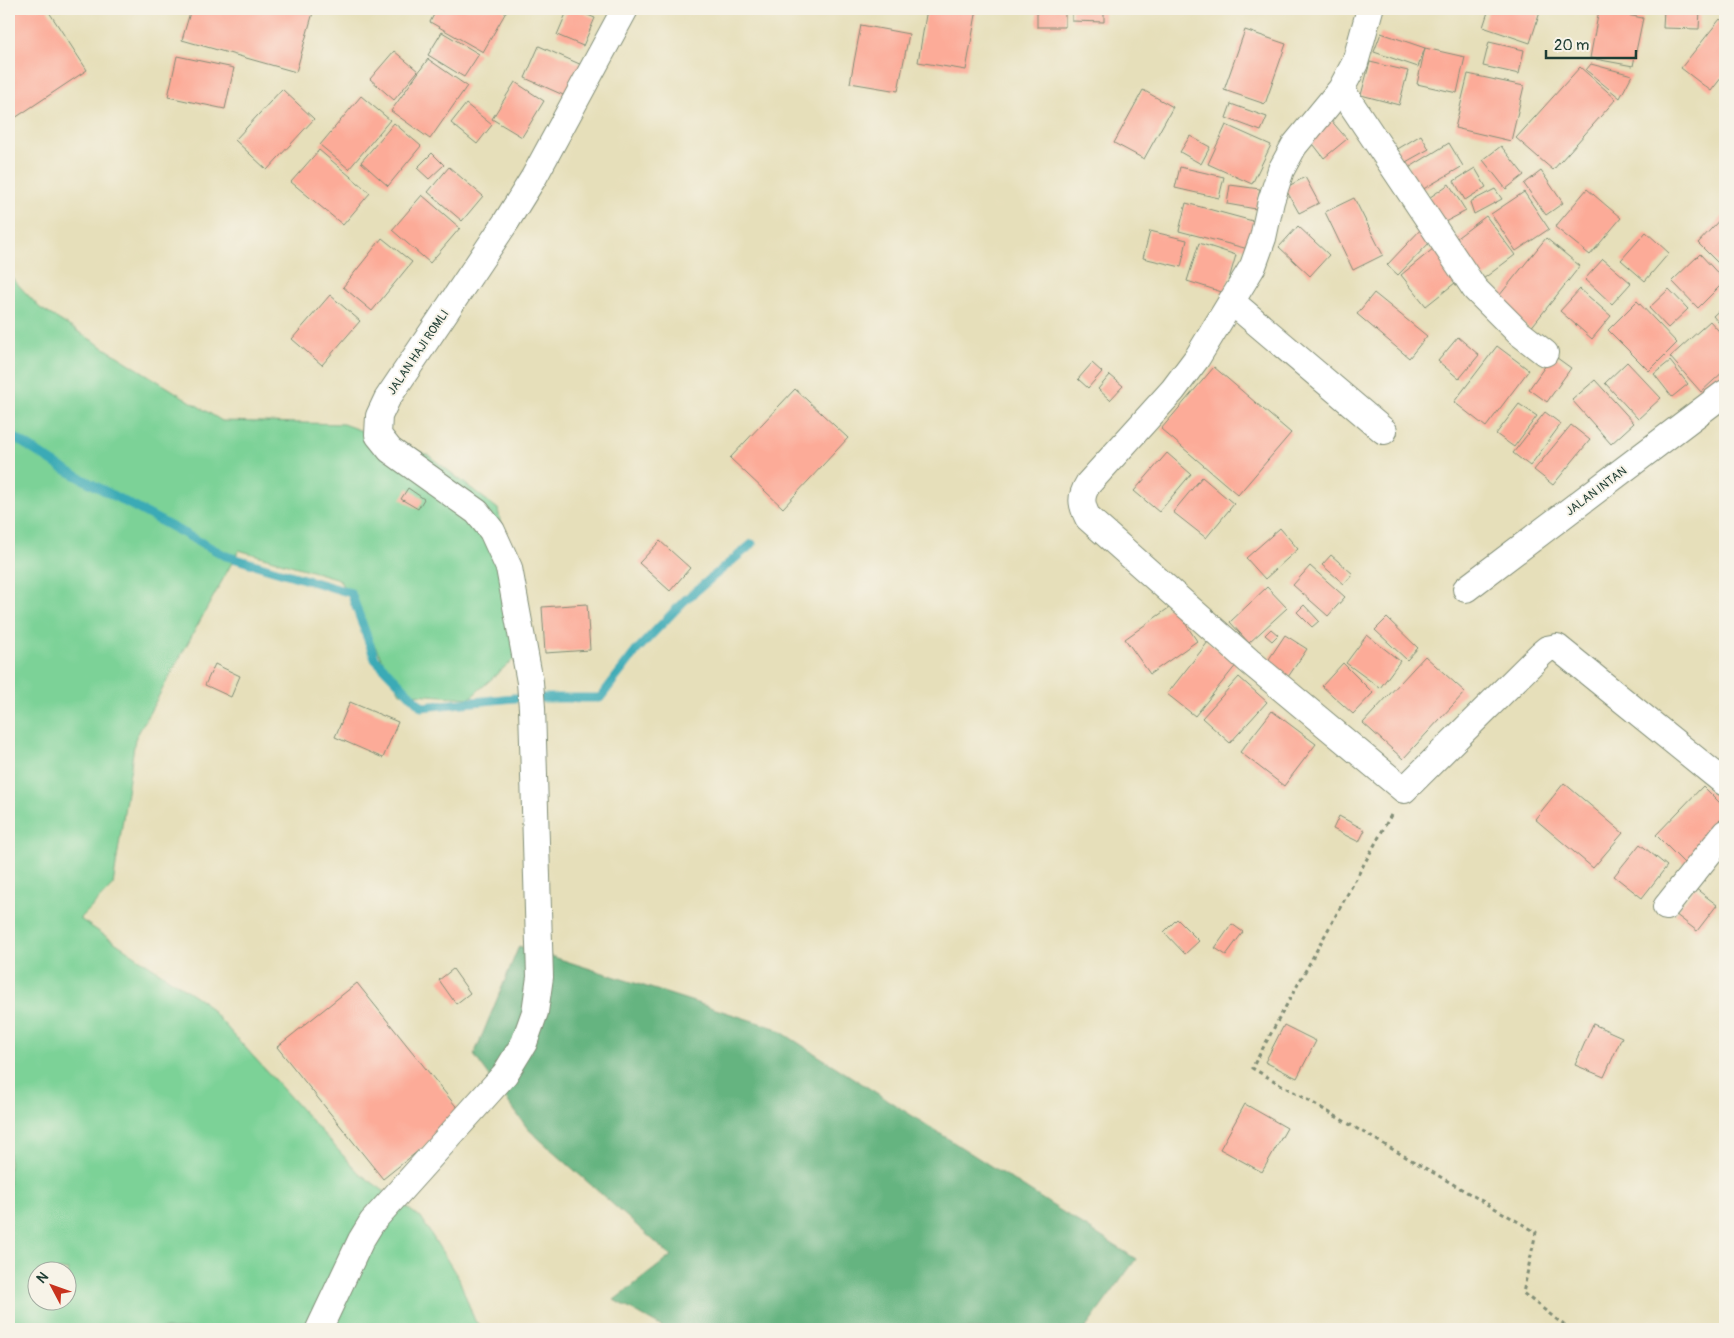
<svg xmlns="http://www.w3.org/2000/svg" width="1734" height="1338" font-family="Pangolin,sans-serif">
  <rect width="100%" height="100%" fill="#f7f3e8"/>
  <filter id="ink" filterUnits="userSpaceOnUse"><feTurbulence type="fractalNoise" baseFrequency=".02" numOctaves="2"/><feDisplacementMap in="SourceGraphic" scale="10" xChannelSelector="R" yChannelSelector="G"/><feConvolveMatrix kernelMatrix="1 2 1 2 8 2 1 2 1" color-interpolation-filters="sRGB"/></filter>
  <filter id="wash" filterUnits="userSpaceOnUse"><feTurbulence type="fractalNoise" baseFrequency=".0096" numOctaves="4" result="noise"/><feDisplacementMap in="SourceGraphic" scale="20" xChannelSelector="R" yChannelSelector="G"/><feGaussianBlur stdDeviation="1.12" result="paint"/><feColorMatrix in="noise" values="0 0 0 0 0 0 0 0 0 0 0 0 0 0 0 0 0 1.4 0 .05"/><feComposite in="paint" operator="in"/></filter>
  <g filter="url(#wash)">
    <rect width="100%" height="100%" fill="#e6dfba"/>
    <!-- green -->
    <path fill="#7cd297" stroke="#4e8866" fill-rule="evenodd" d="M 9,275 L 40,308 L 222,421 L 343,424 L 428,455 L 498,509 L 525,649 L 470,698 L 400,693 L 339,579 L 239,550 L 135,739 L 113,885 L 80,919 L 203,1001 L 359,1173 L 421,1218 L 459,1279 L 475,1321 L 484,1329 L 9,1329 ZM 38,1270 L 68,1270 L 68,1300 L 38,1300 Z"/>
    <!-- forest -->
    <path fill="#65b480" stroke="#42785a" d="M 519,946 L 775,1028 L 1136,1259 L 1085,1329 L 666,1329 L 614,1300 L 671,1256 L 528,1129 L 474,1055 Z"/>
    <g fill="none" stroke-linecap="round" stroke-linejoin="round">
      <!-- stream -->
      <path stroke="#3aaab6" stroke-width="9" d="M 9,434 L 62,468 L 226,556 L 351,593 L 375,659 L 422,707 L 514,698 L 600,698 L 637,650 L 684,601 L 752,544"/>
    </g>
    <g id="blocks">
      <!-- building -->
      <path fill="#fcab98" d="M 9,9 L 47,9 L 87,70 L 9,122 Z
        M 191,9 L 314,9 L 296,72 L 182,40 Z
        M 437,9 L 500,9 L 506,12 L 483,52 L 430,22 Z
        M 568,9 L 573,9 L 595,18 L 583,46 L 557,35 Z
        M 927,9 L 977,9 L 966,70 L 918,62 Z
        M 1037,9 L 1065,9 L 1065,27 L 1037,27 Z
        M 1072,9 L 1104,9 L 1104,22 L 1072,21 Z
        M 1489,9 L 1541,9 L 1530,43 L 1483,27 Z
        M 1664,9 L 1700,9 L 1699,29 L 1663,28 Z
        M 1599,10 L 1643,18 L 1633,66 L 1590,58 Z
        M 1720,19 L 1725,24 L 1725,73 L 1711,91 L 1681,68 Z
        M 861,25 L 909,34 L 898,91 L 850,83 Z
        M 1245,30 L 1286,44 L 1265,104 L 1224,90 Z
        M 442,32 L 479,54 L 464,77 L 428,55 Z
        M 1381,33 L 1425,48 L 1418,67 L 1374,52 Z
        M 1489,42 L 1524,50 L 1519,74 L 1483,66 Z
        M 539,46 L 584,66 L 570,98 L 525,78 Z
        M 1425,48 L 1465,57 L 1457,93 L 1417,84 Z
        M 394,51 L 418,71 L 394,100 L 370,79 Z
        M 177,56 L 234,68 L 225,109 L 168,97 Z
        M 428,59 L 467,86 L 430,139 L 391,111 Z
        M 1370,62 L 1408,71 L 1399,105 L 1361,95 Z
        M 1591,64 L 1632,75 L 1620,98 L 1586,70 Z
        M 1580,67 L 1616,99 L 1553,170 L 1516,138 Z
        M 1468,74 L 1524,86 L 1511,141 L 1455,128 Z
        M 515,82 L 544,101 L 522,137 L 492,119 Z
        M 282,89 L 314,119 L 267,170 L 235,140 Z
        M 1143,90 L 1173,107 L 1144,159 L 1114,143 Z
        M 361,96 L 390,120 L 349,169 L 320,145 Z
        M 466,104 L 492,125 L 477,144 L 451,123 Z
        M 1231,104 L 1267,117 L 1261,131 L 1226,118 Z
        M 1329,118 L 1347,139 L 1324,158 L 1307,136 Z
        M 394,123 L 421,146 L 388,186 L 361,162 Z
        M 1226,125 L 1271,145 L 1252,184 L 1208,164 Z
        M 1421,135 L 1429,149 L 1404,163 L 1396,150 Z
        M 1190,136 L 1210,147 L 1201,164 L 1180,152 Z
        M 1449,143 L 1463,166 L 1420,191 L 1407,169 Z
        M 1501,146 L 1524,175 L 1506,189 L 1483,160 Z
        M 319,150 L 370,193 L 343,225 L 291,182 Z
        M 432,153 L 444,165 L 429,179 L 417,168 Z
        M 449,167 L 483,196 L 462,221 L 428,192 Z
        M 1180,167 L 1224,177 L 1219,198 L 1175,188 Z
        M 1475,168 L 1486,187 L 1465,200 L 1454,181 Z
        M 1541,171 L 1563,203 L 1546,215 L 1524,184 Z
        M 1305,177 L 1319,203 L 1299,213 L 1285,188 Z
        M 1449,184 L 1466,211 L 1443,223 L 1426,200 Z
        M 1230,185 L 1260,189 L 1256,209 L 1227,204 Z
        M 1495,189 L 1502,199 L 1474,214 L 1470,202 Z
        M 1587,189 L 1621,218 L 1590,255 L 1555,227 Z
        M 1524,192 L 1549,229 L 1516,251 L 1491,214 Z
        M 422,195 L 460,228 L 430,263 L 392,230 Z
        M 1354,198 L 1383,255 L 1353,270 L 1325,212 Z
        M 1186,203 L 1264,224 L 1256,251 L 1179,231 Z
        M 1724,215 L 1725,216 L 1725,270 L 1698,243 Z
        M 1486,216 L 1515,255 L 1483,279 L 1454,240 Z
        M 1298,226 L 1329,255 L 1310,276 L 1279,247 Z
        M 1424,226 L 1435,237 L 1398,275 L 1387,265 Z
        M 1150,231 L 1187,240 L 1181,267 L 1143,258 Z
        M 1646,232 L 1669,253 L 1645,281 L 1621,260 Z
        M 382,238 L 412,262 L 372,311 L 343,287 Z
        M 1546,238 L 1580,266 L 1530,329 L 1495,301 Z
        M 1199,243 L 1236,255 L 1225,293 L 1187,281 Z
        M 1439,244 L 1465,275 L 1426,306 L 1401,275 Z
        M 1700,254 L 1725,281 L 1698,308 L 1672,281 Z
        M 1603,259 L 1631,283 L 1612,304 L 1585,279 Z
        M 1580,289 L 1611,316 L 1592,339 L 1560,311 Z
        M 1669,289 L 1688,309 L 1668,328 L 1649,308 Z
        M 1374,293 L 1427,336 L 1409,358 L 1357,314 Z
        M 330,295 L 360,321 L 322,365 L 292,339 Z
        M 1637,301 L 1677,343 L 1649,371 L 1608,330 Z
        M 1725,305 L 1725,330 L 1713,316 Z
        M 1710,321 L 1725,338 L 1725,370 L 1701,392 L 1670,357 Z
        M 1458,337 L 1479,355 L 1459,379 L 1438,361 Z
        M 1497,346 L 1529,370 L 1486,427 L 1454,402 Z
        M 1553,355 L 1571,368 L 1547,402 L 1529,389 Z
        M 1670,361 L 1688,384 L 1672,397 L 1654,374 Z
        M 1627,362 L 1661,398 L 1638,419 L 1605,383 Z
        M 1092,363 L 1102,372 L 1088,388 L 1078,379 Z
        M 1214,367 L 1291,433 L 1238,495 L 1161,429 Z
        M 1110,375 L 1123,386 L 1110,400 L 1098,389 Z
        M 1595,380 L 1634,423 L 1611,444 L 1572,400 Z
        M 795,389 L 848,438 L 783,508 L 730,458 Z
        M 1519,404 L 1537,416 L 1514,447 L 1496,434 Z
        M 1545,412 L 1561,424 L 1530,466 L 1513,453 Z
        M 1571,425 L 1590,440 L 1553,485 L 1534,470 Z
        M 1167,453 L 1191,474 L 1159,512 L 1134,491 Z
        M 1202,477 L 1234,504 L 1206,538 L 1173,512 Z
        M 408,488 L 424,499 L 418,509 L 401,499 Z
        M 1280,528 L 1298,549 L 1265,579 L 1246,558 Z
        M 660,541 L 690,568 L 670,591 L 639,563 Z
        M 1331,555 L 1353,574 L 1344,584 L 1322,565 Z
        M 1310,566 L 1345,597 L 1328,616 L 1293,585 Z
        M 1267,587 L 1287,608 L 1249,643 L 1230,622 Z
        M 587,604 L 590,650 L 545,653 L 542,607 Z
        M 1173,605 L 1197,641 L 1150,674 L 1125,639 Z
        M 1304,605 L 1319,621 L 1312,627 L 1297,612 Z
        M 1387,618 L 1418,648 L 1407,660 L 1375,630 Z
        M 1271,629 L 1278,635 L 1272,641 L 1265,635 Z
        M 1285,635 L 1307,649 L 1288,677 L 1267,662 Z
        M 1367,635 L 1400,661 L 1380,688 L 1346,663 Z
        M 1208,642 L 1237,664 L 1195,716 L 1167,694 Z
        M 1425,656 L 1465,692 L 1403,759 L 1363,723 Z
        M 1343,663 L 1373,693 L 1353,714 L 1322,686 Z
        M 215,664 L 240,676 L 231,697 L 205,685 Z
        M 1239,677 L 1267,702 L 1230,743 L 1202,718 Z
        M 350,702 L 398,722 L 383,758 L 335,737 Z
        M 1272,711 L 1316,744 L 1284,786 L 1240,752 Z
        M 1564,783 L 1623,833 L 1593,868 L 1535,819 Z
        M 1703,786 L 1725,808 L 1725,822 L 1685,864 L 1656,835 Z
        M 1339,816 L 1365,830 L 1359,842 L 1333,829 Z
        M 1640,844 L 1667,866 L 1642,898 L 1614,876 Z
        M 1695,888 L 1717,905 L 1697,931 L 1675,914 Z
        M 1177,919 L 1199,941 L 1185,954 L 1164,932 Z
        M 1232,924 L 1243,932 L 1226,955 L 1215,948 Z
        M 453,969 L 470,993 L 456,1004 L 439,980 Z
        M 357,983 L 463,1115 L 383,1179 L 277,1047 Z
        M 1593,1024 L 1622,1037 L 1604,1077 L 1575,1065 Z
        M 1284,1025 L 1316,1041 L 1297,1078 L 1265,1062 Z
        M 1245,1104 L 1287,1128 L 1262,1172 L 1220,1149 Z"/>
    </g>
  </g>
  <g filter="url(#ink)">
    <use href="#blocks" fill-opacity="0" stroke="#828e77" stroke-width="1"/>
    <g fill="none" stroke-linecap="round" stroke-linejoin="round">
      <!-- street casing -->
      <g stroke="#828e77" stroke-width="28">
        <path id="street" d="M 1370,9 L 1355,63 L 1341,89 L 1294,146 L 1281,170 L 1271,201 L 1263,238 L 1253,266 L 1197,358 L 1173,390 L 1088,484 C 1080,497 1081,504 1088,518 L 1249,661 L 1404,790 L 1541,654 L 1547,649 L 1557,647 L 1725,783
          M 1341,89 L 1475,289 L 1518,332 L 1545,353
          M 1231,301 L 1384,431
          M 1466,589 L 1725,393
          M 1666,907 L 1725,833
          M 319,1329 L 361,1240 L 372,1222 L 505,1074 L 524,1043 L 535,1012 L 540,977 L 532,708 L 530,682 L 509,568 L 492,531 L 477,512 L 390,450 L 378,435 L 379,416 L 387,399 L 506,222 L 534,177 L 625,9"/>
      </g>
      <!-- path -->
      <path stroke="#828e77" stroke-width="3" stroke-dasharray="4 4" stroke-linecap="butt" d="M 1391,815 L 1252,1068 L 1536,1232 L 1523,1293 L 1569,1329"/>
      <!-- street -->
      <use href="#street" stroke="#fff" stroke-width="26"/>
    </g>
  </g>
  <g text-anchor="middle" stroke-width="4" stroke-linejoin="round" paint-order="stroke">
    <!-- street labels -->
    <g font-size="12" fill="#1f3d34" stroke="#f7f3e8">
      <text transform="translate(418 352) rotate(-56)" y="4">JALAN HAJI ROMLI</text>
      <text transform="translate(1596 491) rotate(-37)" y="4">JALAN INTAN</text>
    </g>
  </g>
  <!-- margin -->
  <rect width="1734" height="1338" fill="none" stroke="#f7f3e8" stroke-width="30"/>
  <!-- north arrow -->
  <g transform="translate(52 1286) rotate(311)"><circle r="24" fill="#f7f3e8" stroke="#a1aaa0"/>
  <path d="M0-4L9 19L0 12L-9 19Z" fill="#c8321e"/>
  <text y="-8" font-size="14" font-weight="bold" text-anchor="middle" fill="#1f3d34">N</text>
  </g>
  <!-- scale -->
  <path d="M1546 50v8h90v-8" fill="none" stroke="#1f3d34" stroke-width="2.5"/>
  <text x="1554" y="50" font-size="15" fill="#1f3d34" stroke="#f7f3e8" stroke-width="4" paint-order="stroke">20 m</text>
</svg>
